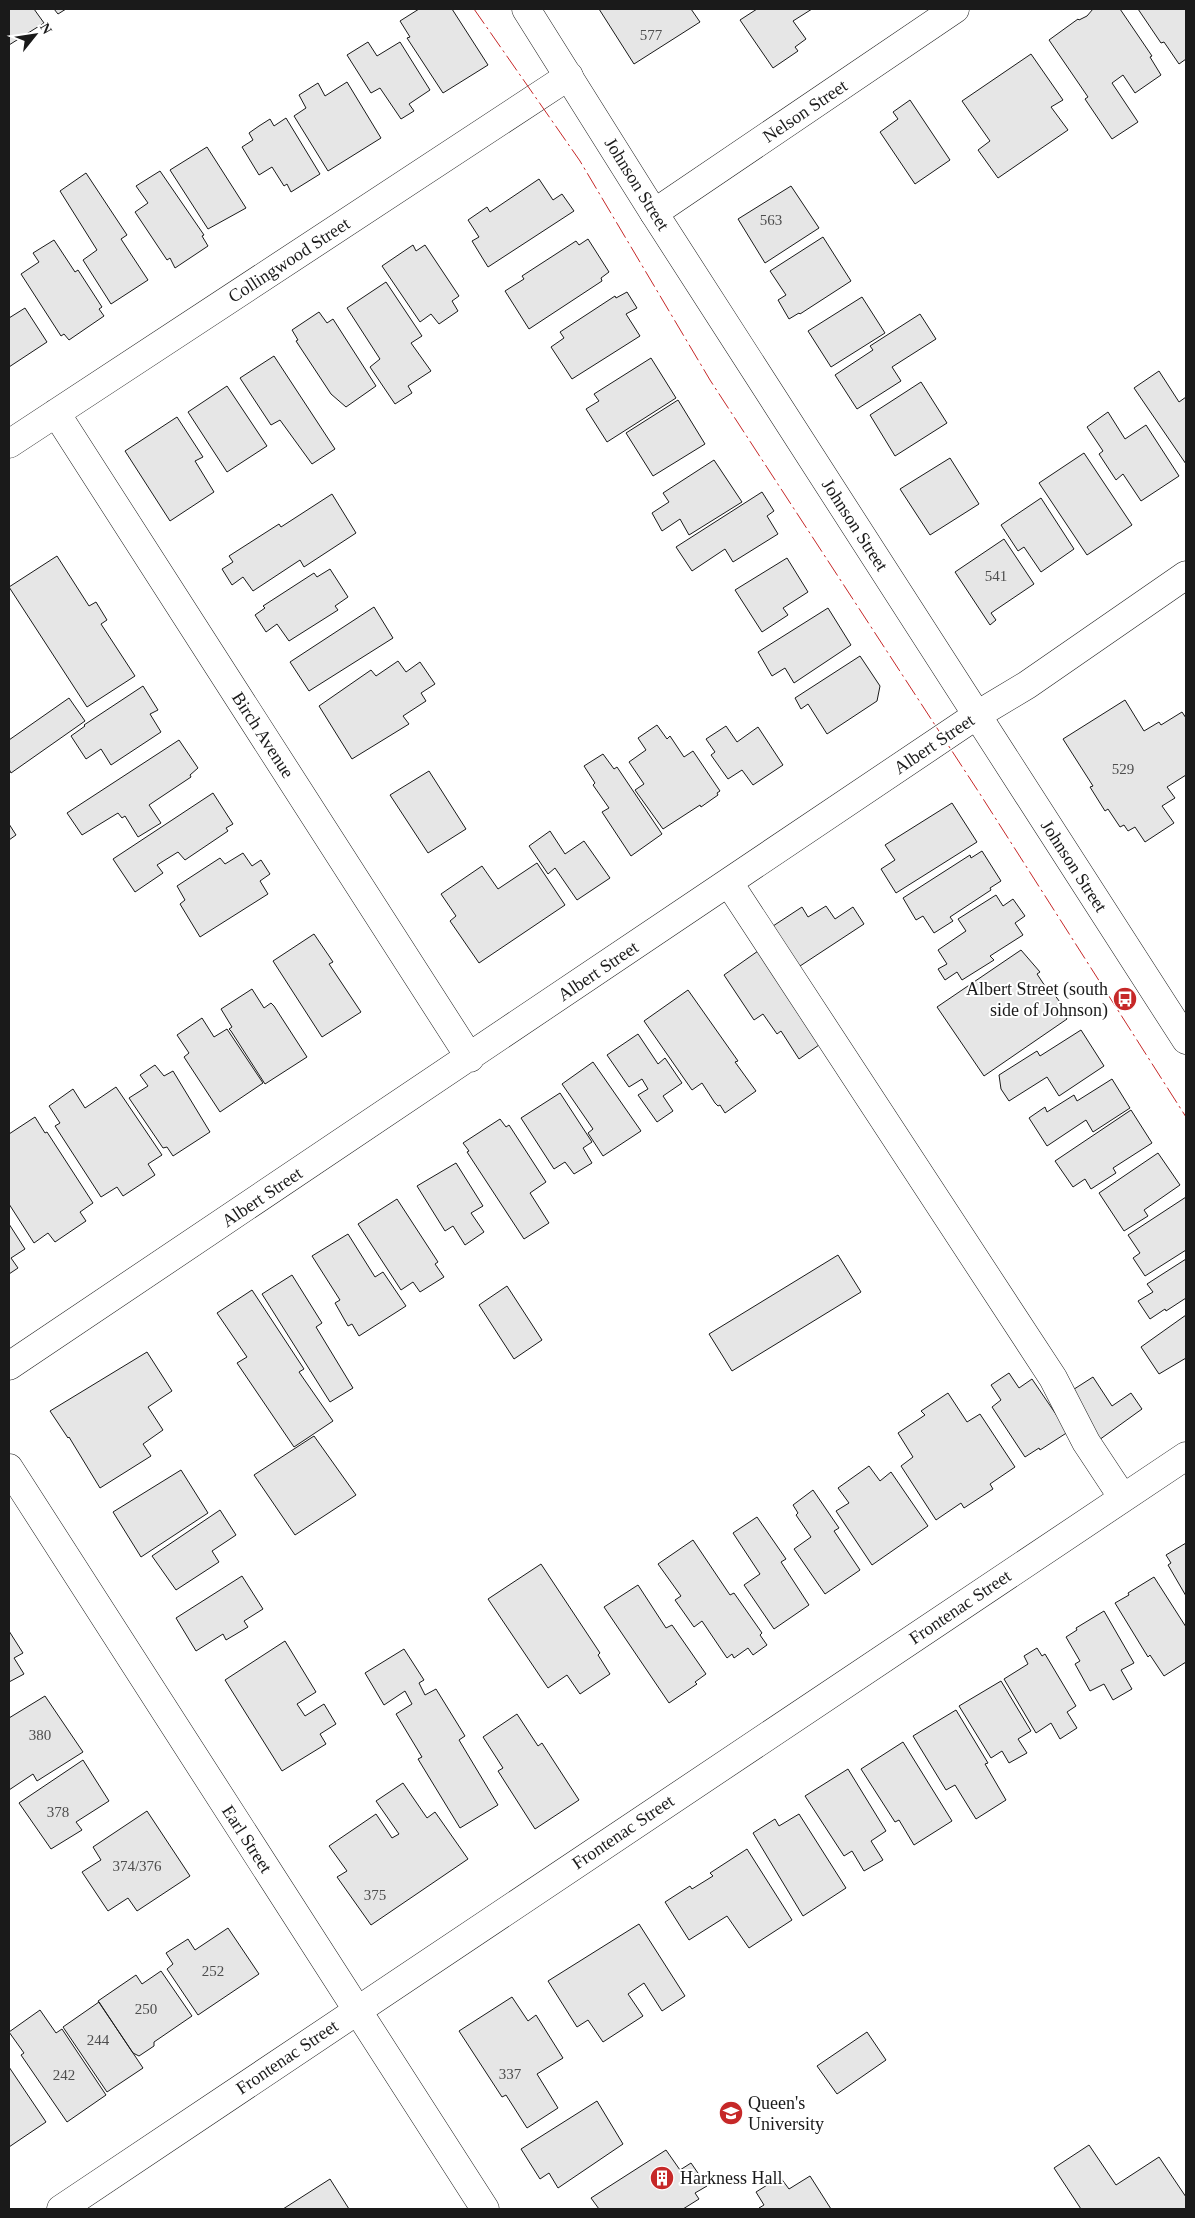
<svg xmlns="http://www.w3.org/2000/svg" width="1195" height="2218" font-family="Georgia,serif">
  <rect width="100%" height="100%" fill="#fff"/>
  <!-- building -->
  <path fill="#e6e6e6" stroke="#1a1a1a" d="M 9,9 L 34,9 L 44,23 L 9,45 Z
    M 54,9 L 66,9 L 58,14 Z
    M 419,9 L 452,9 L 488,65 L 443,93 L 407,38 L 410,37 L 400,21 Z
    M 599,9 L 691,9 L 700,22 L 634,64 Z
    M 757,9 L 812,9 L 793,21 L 806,39 L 795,47 L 798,51 L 773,68 L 740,20 Z
    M 1093,9 L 1120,9 L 1152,56 L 1150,57 L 1161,75 L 1135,93 L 1123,75 L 1112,83 L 1138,122 L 1112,139 L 1085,99 L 1088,97 L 1049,40 L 1078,19 L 1079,20 L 1087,16 Z
    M 1138,9 L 1186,9 L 1186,59 L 1179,64 L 1164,42 L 1161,43 Z
    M 368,42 L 377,56 L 400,42 L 430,90 L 409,104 L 414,111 L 401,119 L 380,88 L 371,93 L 347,55 Z
    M 1031,54 L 1063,100 L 1051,107 L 1068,130 L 998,178 L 978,150 L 990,141 L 962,101 Z
    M 347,82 L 381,138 L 328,171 L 294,116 L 306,108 L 299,95 L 318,83 L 325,96 Z
    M 910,100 L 950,160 L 915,184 L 880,132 L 898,119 L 893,112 Z
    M 286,118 L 320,174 L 291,192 L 287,184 L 284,186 L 272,167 L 259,175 L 242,147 L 253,140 L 249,133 L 259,126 L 270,119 L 274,126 Z
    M 207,147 L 246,208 L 208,229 L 170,170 Z
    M 160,171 L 204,235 L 202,236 L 208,246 L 175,268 L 170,258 L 167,260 L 135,212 L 148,203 L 136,186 Z
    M 86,173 L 127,235 L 121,239 L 148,280 L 111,304 L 83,260 L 97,250 L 60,191 Z
    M 539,179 L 553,200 L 562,194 L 574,211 L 488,267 L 472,241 L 479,237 L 468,220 L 487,207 L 490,212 Z
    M 791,186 L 819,228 L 765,263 L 738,219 Z
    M 823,237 L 851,281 L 800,314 L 799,313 L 789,319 L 778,300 L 786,295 L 770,271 Z
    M 588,239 L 609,272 L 601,278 L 602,281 L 529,329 L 505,291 L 524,279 L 522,276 L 576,241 L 579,245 Z
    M 54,240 L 75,272 L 78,270 L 102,307 L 99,309 L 104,316 L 69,340 L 64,334 L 61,336 L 21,274 L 39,262 L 33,253 Z
    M 413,245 L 416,251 L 425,245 L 459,296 L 452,301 L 458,311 L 439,324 L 431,314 L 420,322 L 382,266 Z
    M 386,282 L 422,336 L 411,343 L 431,371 L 408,386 L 412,393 L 395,404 L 370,367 L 380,359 L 347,308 Z
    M 627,292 L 637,308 L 626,314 L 640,336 L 572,379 L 551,347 L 564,338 L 560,332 L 615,296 L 616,298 Z
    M 862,297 L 885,333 L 831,367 L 808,331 Z
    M 25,308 L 47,342 L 9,367 L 9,318 Z
    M 319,312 L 327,323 L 333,319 L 376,386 L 346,407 L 331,394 L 296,341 L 298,340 L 292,330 Z
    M 920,314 L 936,339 L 892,367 L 901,381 L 857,409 L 835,375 L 873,350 L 870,346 Z
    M 274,356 L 335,449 L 312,464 L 280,420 L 271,425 L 240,378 Z
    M 651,358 L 676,398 L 607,442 L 586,409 L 599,401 L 594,394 Z
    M 1159,371 L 1179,402 L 1186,397 L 1186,464 L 1134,388 Z
    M 921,382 L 947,423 L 895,456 L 870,415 Z
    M 227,386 L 267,446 L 227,472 L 188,412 Z
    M 678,400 L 705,444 L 653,476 L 626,433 Z
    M 1108,412 L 1125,439 L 1146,425 L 1179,476 L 1141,501 L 1123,474 L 1116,480 L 1099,454 L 1103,451 L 1087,427 Z
    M 177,417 L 203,457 L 195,461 L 214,492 L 170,521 L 125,451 Z
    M 1084,453 L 1132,525 L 1087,555 L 1039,483 Z
    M 950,458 L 979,504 L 930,535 L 900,489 Z
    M 714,460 L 742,502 L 689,535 L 680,519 L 662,531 L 652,513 L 669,502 L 663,493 Z
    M 762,492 L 774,511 L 767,516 L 778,534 L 733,562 L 725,549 L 692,571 L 676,547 Z
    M 332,494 L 356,533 L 304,567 L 300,560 L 253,591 L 243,577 L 232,585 L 222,569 L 233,562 L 229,556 L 279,524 L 281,527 Z
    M 1041,498 L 1074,549 L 1041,572 L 1024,547 L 1018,551 L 1001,525 Z
    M 1004,539 L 1034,584 L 991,613 L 996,620 L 990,625 L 955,572 Z
    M 57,556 L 89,606 L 96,602 L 107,620 L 101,624 L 135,676 L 87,707 L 9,587 Z
    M 787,558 L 808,592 L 783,608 L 788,615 L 762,632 L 735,590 Z
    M 330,569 L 348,597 L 335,606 L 338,610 L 289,641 L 277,624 L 266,632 L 255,615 L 265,608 L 263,606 L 314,573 L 317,577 Z
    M 374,607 L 393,638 L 309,691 L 290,662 Z
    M 828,608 L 851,645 L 794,683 L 785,668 L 772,676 L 758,652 Z
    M 860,656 L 880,686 L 877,701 L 827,734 L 808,704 L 801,709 L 795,698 Z
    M 398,661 L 406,672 L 420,662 L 435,684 L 421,693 L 426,701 L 403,716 L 409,724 L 352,759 L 319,706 L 371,670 L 376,676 Z
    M 143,686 L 158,710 L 150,714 L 161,732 L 111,765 L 101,749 L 86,759 L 71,736 L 85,726 L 84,725 Z
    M 69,698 L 85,721 L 11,773 L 9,769 L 9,740 Z
    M 1125,700 L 1144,731 L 1159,722 L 1161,725 L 1182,712 L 1186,718 L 1186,775 L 1167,787 L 1175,798 L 1162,806 L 1174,823 L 1145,842 L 1135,827 L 1128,831 L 1124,825 L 1120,827 L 1108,809 L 1105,811 L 1090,787 L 1093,786 L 1063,739 Z
    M 657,725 L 667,739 L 670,736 L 684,757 L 693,751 L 720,791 L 717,793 L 718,795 L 701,807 L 700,805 L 663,829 L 635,790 L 644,784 L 629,762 L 646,750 L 638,738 Z
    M 726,726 L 737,742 L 758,727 L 783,765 L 753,785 L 742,770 L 728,779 L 711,755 L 715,752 L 706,739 Z
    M 179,740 L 198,768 L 190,775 L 191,777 L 149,805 L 161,823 L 138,837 L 125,816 L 122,818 L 118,813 L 82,835 L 67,813 Z
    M 603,754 L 614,769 L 617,767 L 662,834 L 631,856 L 602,812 L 609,808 L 593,785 L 595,783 L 584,766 Z
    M 429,771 L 466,829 L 428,853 L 390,795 Z
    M 213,793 L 233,824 L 226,828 L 228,831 L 185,860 L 178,852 L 157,865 L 163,873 L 135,892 L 113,859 Z
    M 952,803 L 977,842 L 896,893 L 881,869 L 895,860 L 885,845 Z
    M 9,824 L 16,835 L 9,840 Z
    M 550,831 L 565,854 L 584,841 L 610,878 L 577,900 L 555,868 L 548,874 L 529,846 Z
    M 982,851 L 1001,881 L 990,888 L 991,890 L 950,917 L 953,921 L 934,933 L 923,916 L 916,920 L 903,898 L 970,855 L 971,858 Z
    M 243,853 L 252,866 L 261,860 L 270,874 L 260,881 L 268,894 L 200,937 L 180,904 L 185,900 L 177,886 L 220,858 L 225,864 Z
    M 537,863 L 565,905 L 479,963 L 450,921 L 456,916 L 441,894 L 482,866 L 498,889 Z
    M 996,895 L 1003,906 L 1013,899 L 1025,916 L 1015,923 L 1023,935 L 990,956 L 994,960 L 962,980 L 957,972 L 945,980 L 938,969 L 947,964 L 938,950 L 966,931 L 958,919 Z
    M 826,906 L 835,919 L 853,907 L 864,924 L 797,968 L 770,928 L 802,907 L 808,917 Z
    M 314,934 L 333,962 L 329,964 L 361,1012 L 322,1037 L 273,961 Z
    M 1021,950 L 1040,972 L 1037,974 L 1051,995 L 1054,994 L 1065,1009 L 1062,1011 L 1067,1019 L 984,1076 L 937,1007 Z
    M 758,951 L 819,1045 L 799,1059 L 781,1031 L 777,1034 L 763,1014 L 754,1020 L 724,975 Z
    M 252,989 L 264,1008 L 271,1003 L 274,1006 L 307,1057 L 265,1084 L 231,1031 L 229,1029 L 232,1027 L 221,1009 Z
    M 688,990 L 738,1061 L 735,1062 L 756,1091 L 725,1113 L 720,1105 L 718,1106 L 715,1103 L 702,1083 L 692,1090 L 644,1021 Z
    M 202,1018 L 214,1037 L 227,1029 L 263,1083 L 220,1112 L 184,1057 L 189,1053 L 177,1035 Z
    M 1081,1030 L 1104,1066 L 1059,1096 L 1047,1077 L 1009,1101 L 1001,1089 L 999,1075 L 1037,1051 L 1040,1056 Z
    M 638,1034 L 658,1064 L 665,1058 L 682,1083 L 663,1096 L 673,1111 L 657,1122 L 638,1095 L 648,1089 L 642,1079 L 629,1087 L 607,1055 Z
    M 593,1062 L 641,1131 L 603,1156 L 588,1133 L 593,1129 L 562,1084 Z
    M 155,1065 L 164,1076 L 173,1071 L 210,1132 L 173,1156 L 167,1147 L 163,1148 L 129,1098 L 148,1086 L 140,1075 Z
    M 1112,1079 L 1130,1108 L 1093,1132 L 1086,1120 L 1047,1146 L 1029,1118 L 1045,1107 L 1047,1112 L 1074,1095 L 1077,1101 Z
    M 116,1087 L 162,1155 L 148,1164 L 155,1175 L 123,1196 L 117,1187 L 101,1197 L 55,1126 L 60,1123 L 49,1106 L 73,1089 L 85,1108 Z
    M 560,1093 L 592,1142 L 583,1148 L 592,1163 L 574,1174 L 565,1162 L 554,1169 L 521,1118 Z
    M 1131,1110 L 1152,1143 L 1113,1168 L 1116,1173 L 1091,1189 L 1085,1179 L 1073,1187 L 1055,1161 Z
    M 35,1117 L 45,1133 L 47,1132 L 93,1203 L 80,1212 L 86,1221 L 55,1242 L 48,1233 L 34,1243 L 9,1204 L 9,1134 Z
    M 500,1119 L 506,1127 L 509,1125 L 546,1182 L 530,1193 L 549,1223 L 524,1239 L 467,1152 L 469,1151 L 463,1143 Z
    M 1158,1153 L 1180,1185 L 1144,1210 L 1148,1216 L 1124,1231 L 1099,1193 Z
    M 456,1163 L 483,1206 L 471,1213 L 484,1232 L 465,1245 L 453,1226 L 445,1231 L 417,1186 Z
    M 1186,1197 L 1186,1250 L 1145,1276 L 1133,1258 L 1140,1253 L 1128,1235 Z
    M 397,1199 L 438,1262 L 435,1264 L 444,1277 L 420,1292 L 413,1282 L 401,1290 L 358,1224 Z
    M 9,1224 L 25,1249 L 11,1258 L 18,1268 L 9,1274 Z
    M 348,1234 L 375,1277 L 383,1272 L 406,1306 L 359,1336 L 352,1324 L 348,1326 L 335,1303 L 340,1300 L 312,1256 Z
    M 838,1255 L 861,1292 L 732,1371 L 709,1334 Z
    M 1186,1259 L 1186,1298 L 1166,1311 L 1165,1309 L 1150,1319 L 1138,1301 L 1153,1292 L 1147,1284 Z
    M 292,1275 L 322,1323 L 316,1327 L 353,1388 L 330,1402 L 262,1294 Z
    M 507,1286 L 542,1340 L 514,1359 L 479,1305 Z
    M 252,1290 L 304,1369 L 299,1372 L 333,1421 L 294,1447 L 237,1363 L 247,1357 L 217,1313 Z
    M 1186,1315 L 1186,1358 L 1159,1374 L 1141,1347 Z
    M 147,1352 L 172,1391 L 148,1407 L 163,1430 L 143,1444 L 151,1456 L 100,1488 L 69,1437 L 68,1438 L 50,1411 Z
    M 1009,1373 L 1019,1388 L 1032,1379 L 1068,1432 L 1040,1450 L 1039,1448 L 1025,1457 L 992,1407 L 1001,1400 L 991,1385 Z
    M 1093,1377 L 1112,1406 L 1131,1393 L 1142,1409 L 1099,1440 L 1068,1393 Z
    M 948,1393 L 967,1422 L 980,1414 L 1015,1467 L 990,1484 L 993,1489 L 964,1508 L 961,1503 L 936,1520 L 901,1466 L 913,1457 L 898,1433 L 925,1415 L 921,1411 Z
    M 314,1436 L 356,1495 L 295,1535 L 254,1475 Z
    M 869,1466 L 880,1481 L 891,1472 L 928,1526 L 872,1565 L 836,1511 L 849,1503 L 838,1488 Z
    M 181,1470 L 208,1513 L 141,1557 L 113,1512 Z
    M 813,1490 L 839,1528 L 834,1531 L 860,1570 L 825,1594 L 794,1549 L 811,1537 L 796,1515 L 798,1513 L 793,1505 Z
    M 220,1510 L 236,1535 L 212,1551 L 219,1562 L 176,1590 L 152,1556 Z
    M 757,1517 L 786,1559 L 781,1562 L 809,1605 L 774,1629 L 744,1585 L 760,1574 L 733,1533 Z
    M 693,1540 L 730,1595 L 734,1593 L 762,1633 L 760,1635 L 767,1645 L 753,1655 L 748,1648 L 734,1658 L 732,1654 L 727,1658 L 702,1621 L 694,1627 L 675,1600 L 681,1596 L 658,1564 Z
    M 1186,1543 L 1186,1596 L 1168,1565 L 1171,1563 L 1166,1555 Z
    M 541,1564 L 600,1653 L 598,1655 L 610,1674 L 580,1694 L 567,1675 L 548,1688 L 488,1599 Z
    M 242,1576 L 263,1609 L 244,1621 L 248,1627 L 226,1640 L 223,1634 L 196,1651 L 176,1618 Z
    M 1154,1577 L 1186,1627 L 1186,1662 L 1164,1676 L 1150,1655 L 1148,1657 L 1115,1603 L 1129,1595 L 1128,1593 Z
    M 638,1585 L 666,1628 L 672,1625 L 706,1674 L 695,1682 L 697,1684 L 669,1703 L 604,1607 Z
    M 1104,1611 L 1134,1663 L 1121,1670 L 1132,1689 L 1113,1700 L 1104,1684 L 1090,1691 L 1075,1664 L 1080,1661 L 1066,1637 L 1077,1630 L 1076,1628 Z
    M 9,1631 L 23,1653 L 14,1658 L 24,1674 L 9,1682 Z
    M 285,1641 L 316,1692 L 297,1704 L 305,1716 L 324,1704 L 336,1724 L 320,1734 L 326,1744 L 282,1771 L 225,1680 Z
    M 1037,1648 L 1042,1656 L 1045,1654 L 1076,1706 L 1067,1712 L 1077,1728 L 1060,1739 L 1051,1723 L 1036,1733 L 1004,1679 L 1028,1664 L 1024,1656 Z
    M 404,1649 L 424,1680 L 419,1683 L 425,1695 L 436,1689 L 465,1736 L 459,1740 L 498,1805 L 460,1828 L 418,1759 L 422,1757 L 396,1714 L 412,1704 L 405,1691 L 384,1705 L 365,1673 Z
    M 1001,1681 L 1031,1731 L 1018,1739 L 1027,1753 L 1009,1763 L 1002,1751 L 991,1758 L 959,1706 Z
    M 45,1696 L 83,1752 L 37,1781 L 33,1774 L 9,1790 L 9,1718 Z
    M 956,1710 L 988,1763 L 985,1764 L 1006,1800 L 976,1819 L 955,1785 L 946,1790 L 913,1736 Z
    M 517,1714 L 538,1746 L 542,1743 L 579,1800 L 535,1829 L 498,1771 L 503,1768 L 483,1737 Z
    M 903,1742 L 952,1821 L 914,1845 L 899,1820 L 895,1822 L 861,1769 Z
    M 83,1760 L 109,1801 L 76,1822 L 82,1830 L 51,1849 L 19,1803 Z
    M 848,1769 L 886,1831 L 871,1841 L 883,1860 L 864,1871 L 852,1851 L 844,1856 L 805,1796 Z
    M 403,1783 L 427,1818 L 435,1812 L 468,1859 L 371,1925 L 337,1877 L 347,1871 L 329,1846 L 376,1814 L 392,1838 L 399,1834 L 376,1801 Z
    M 147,1811 L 190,1876 L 137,1911 L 128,1898 L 108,1911 L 82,1872 L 101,1860 L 93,1847 Z
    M 799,1814 L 846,1888 L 803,1916 L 753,1833 L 775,1819 L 779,1826 Z
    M 747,1849 L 792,1920 L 749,1948 L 727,1916 L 689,1940 L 665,1902 L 690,1886 L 692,1889 L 713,1876 L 710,1873 Z
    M 639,1924 L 685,1996 L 662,2011 L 644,1983 L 628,1994 L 643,2016 L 603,2042 L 588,2020 L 577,2027 L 548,1981 Z
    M 228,1928 L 259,1974 L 198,2015 L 167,1969 L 173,1964 L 166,1953 L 188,1939 L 195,1950 Z
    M 161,1971 L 192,2016 L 154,2042 L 154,2046 L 139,2056 L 133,2053 L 98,2001 L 136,1975 L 142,1984 Z
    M 512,1997 L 528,2021 L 536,2015 L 563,2058 L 537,2074 L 558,2108 L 527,2128 L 506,2095 L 502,2097 L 459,2031 Z
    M 99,2002 L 143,2068 L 107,2092 L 63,2027 Z
    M 40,2010 L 56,2033 L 62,2029 L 106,2095 L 67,2122 L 21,2055 L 24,2053 L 9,2032 Z
    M 867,2032 L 886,2060 L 837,2094 L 817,2066 Z
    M 9,2067 L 46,2122 L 9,2147 Z
    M 597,2101 L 623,2144 L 558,2188 L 549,2173 L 540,2179 L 521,2149 Z
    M 1089,2145 L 1116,2185 L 1159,2157 L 1186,2197 L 1186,2209 L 1081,2209 L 1054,2168 Z
    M 666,2150 L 680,2170 L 691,2163 L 707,2186 L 695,2193 L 699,2199 L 683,2209 L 599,2209 L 591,2198 Z
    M 810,2176 L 831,2209 L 760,2209 L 759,2208 L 764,2205 L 756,2192 L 780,2177 L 789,2189 Z
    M 330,2179 L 349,2209 L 283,2209 Z"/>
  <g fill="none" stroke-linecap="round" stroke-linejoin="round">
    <!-- minor casing -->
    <g stroke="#1a1a1a" stroke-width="29">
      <path id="minor" d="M 654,213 L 955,9
        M 56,413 L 470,1058
        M 9,444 L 569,76
        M 729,883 L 1053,1378 L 1086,1442 L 1123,1498
        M 9,1366 L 977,715 L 1027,685 L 1186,575
        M 9,1468 L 485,2209
        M 61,2209 L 1186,1456"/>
    </g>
    <!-- major casing -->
    <g stroke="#1a1a1a" stroke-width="29">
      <path id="major" d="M 526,9 L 654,213 L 1186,1040"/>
    </g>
    <!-- minor -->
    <use href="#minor" stroke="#fff" stroke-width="28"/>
    <!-- major -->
    <use href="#major" stroke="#fff" stroke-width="28"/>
    <!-- power -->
    <path stroke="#c62828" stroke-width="1" stroke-dasharray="18 4 2.5 4" stroke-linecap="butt" d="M 474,9 L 580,161 L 710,380 L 980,794 L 1186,1117"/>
  </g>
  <!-- icons -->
  <defs>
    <g id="bus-disc" transform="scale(1.25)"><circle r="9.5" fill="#c62828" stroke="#fff"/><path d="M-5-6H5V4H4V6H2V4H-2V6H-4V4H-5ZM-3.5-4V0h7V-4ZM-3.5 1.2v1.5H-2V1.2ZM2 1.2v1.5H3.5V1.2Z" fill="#fff"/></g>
    <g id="university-disc" transform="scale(1.25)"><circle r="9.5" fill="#c62828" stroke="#fff"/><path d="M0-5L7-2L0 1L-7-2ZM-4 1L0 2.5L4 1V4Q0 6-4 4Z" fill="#fff"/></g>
    <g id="building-disc" transform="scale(1.25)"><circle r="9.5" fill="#c62828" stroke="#fff"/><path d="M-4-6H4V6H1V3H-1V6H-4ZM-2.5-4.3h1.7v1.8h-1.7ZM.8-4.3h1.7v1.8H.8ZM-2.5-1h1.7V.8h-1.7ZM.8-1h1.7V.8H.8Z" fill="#fff"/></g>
  </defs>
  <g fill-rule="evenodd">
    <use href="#bus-disc" x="1125" y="999"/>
    <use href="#university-disc" x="731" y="2113"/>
    <use href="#building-disc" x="662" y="2178"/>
  </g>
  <g text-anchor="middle" stroke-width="4" stroke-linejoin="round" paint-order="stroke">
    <!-- number labels -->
    <g font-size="15" fill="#4d4d4d">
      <text x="651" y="40">577</text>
      <text x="771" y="225">563</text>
      <text x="996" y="581">541</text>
      <text x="1123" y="774">529</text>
      <text x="40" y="1740">380</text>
      <text x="58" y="1817">378</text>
      <text x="137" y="1871">374/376</text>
      <text x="375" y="1900">375</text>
      <text x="213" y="1976">252</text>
      <text x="146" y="2014">250</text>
      <text x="98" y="2045">244</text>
      <text x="510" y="2079">337</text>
      <text x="64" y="2080">242</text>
    </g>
    <!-- street labels -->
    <g font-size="18" fill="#1a1a1a" stroke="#fff">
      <text transform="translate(805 111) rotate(-34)" y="6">Nelson Street</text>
      <text transform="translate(637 184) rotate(58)" y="6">Johnson Street</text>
      <text transform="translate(289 260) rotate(-33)" y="6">Collingwood Street</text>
      <text transform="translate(855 525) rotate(57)" y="6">Johnson Street</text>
      <text transform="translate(263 735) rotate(57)" y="6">Birch Avenue</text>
      <text transform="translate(934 744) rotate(-34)" y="6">Albert Street</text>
      <text transform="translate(1074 866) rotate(57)" y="6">Johnson Street</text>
      <text transform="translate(598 971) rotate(-34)" y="6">Albert Street</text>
      <text transform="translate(262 1197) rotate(-34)" y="6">Albert Street</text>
      <text transform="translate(960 1607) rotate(-34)" y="6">Frontenac Street</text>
      <text transform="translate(623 1832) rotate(-34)" y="6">Frontenac Street</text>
      <text transform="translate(247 1839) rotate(57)" y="6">Earl Street</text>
      <text transform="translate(287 2057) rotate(-34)" y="6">Frontenac Street</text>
    </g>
    <!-- poi labels -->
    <g font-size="18" fill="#1a1a1a" stroke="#fff" text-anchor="start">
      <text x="1108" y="995" text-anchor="end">Albert Street (south<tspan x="1108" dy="21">side of Johnson)</tspan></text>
      <text x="748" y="2109">Queen's<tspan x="748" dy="21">University</tspan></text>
      <text x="680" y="2184">Harkness Hall</text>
    </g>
  </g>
  <!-- border -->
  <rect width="1195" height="2218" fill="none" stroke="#1a1a1a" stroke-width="20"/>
  <!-- north arrow -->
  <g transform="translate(35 35) rotate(60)" stroke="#ffffff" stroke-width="4" paint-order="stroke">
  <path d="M0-4L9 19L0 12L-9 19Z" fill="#1a1a1a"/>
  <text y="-8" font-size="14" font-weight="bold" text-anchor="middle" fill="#1a1a1a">N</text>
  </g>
</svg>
